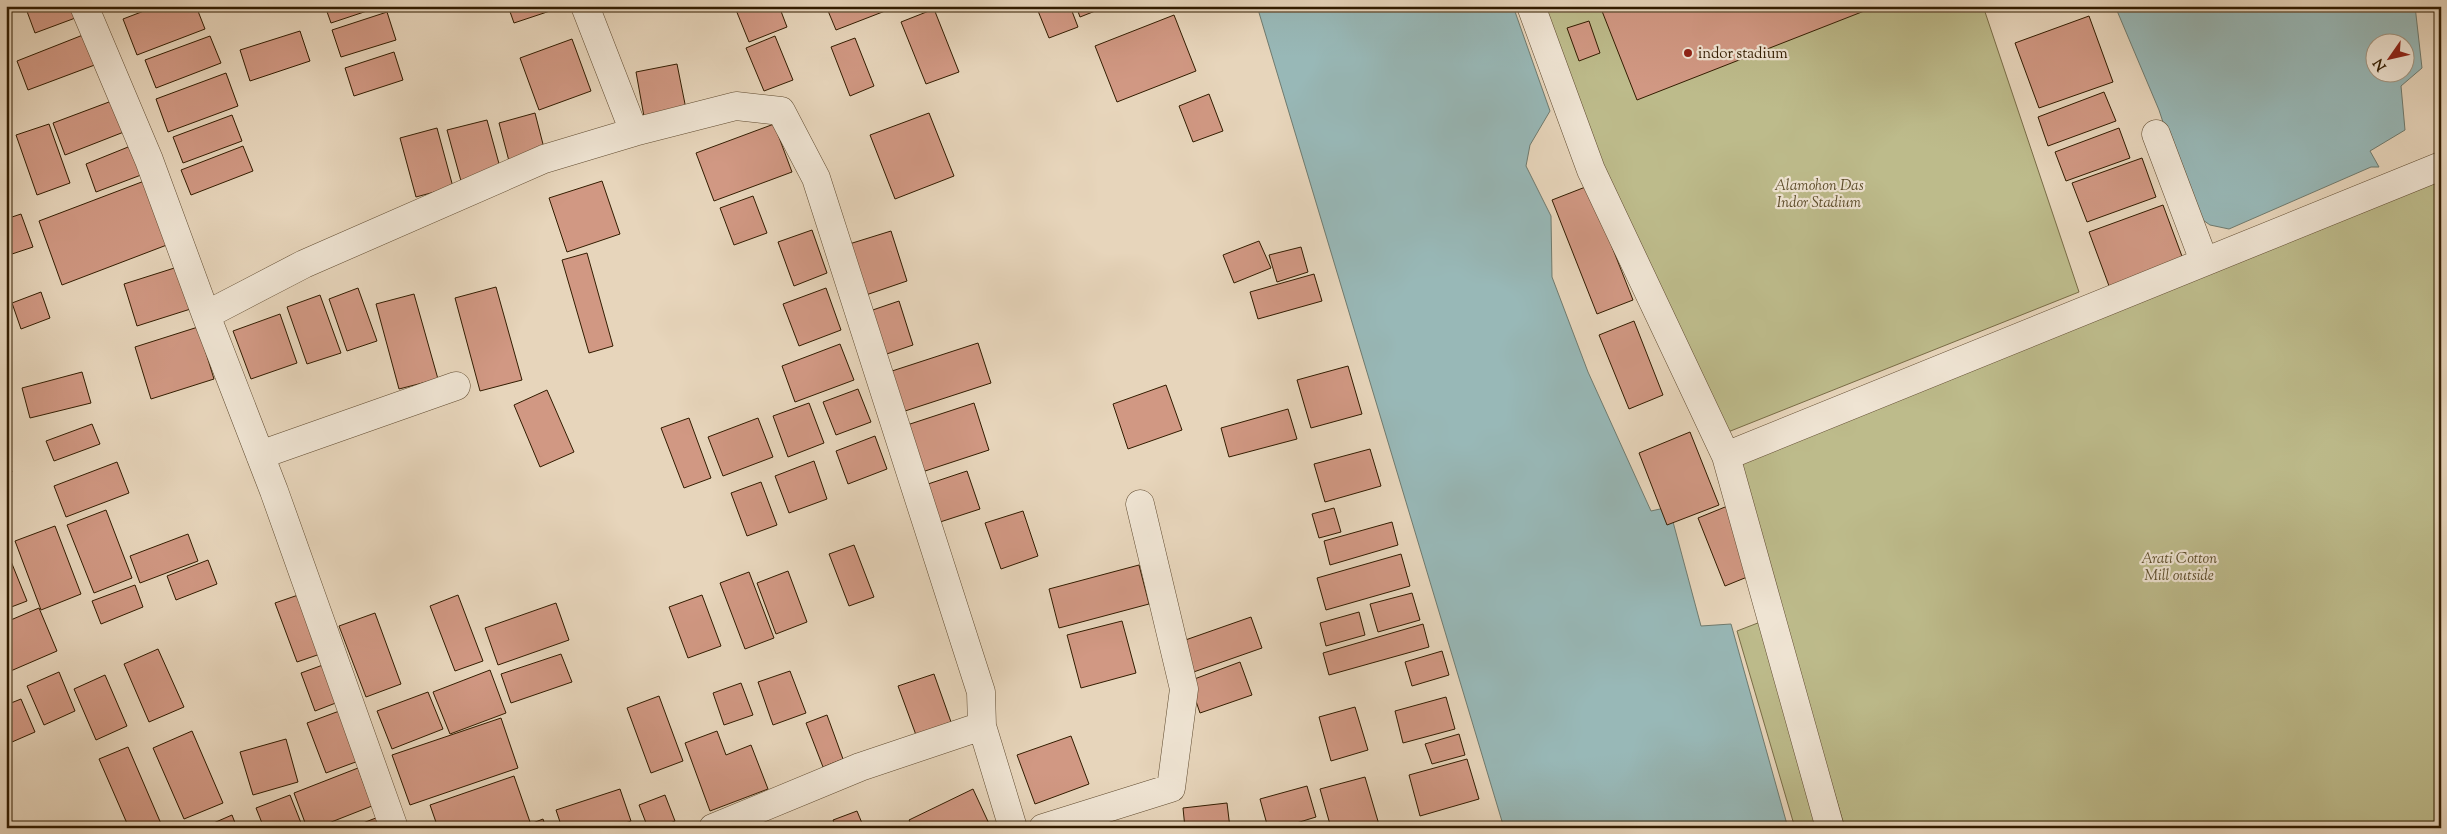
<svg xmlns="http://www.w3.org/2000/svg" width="2447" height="834" font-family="'Sorts Mill Goudy',serif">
  <rect width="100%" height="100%" fill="#e7d5bb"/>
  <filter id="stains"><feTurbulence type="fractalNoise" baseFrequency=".004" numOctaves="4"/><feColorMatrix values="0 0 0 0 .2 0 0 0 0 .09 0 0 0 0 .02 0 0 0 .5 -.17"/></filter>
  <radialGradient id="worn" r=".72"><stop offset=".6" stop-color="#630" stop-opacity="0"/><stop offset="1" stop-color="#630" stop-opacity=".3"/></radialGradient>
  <!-- green -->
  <path fill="#bdbb8b" stroke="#786c46" d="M 1537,6 L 1983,6 L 2079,292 L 1723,434 L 1579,122 Z
    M 2441,180 L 2441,828 L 1845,828 L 1734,464 Z
    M 1763,621 L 1818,828 L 1795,828 L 1737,631 Z"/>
  <!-- water -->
  <path fill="#98b8b7" stroke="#6f7a6e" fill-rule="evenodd" d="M 1257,6 L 1513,6 L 1550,111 L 1530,145 L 1526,166 L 1551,216 L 1552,277 L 1588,372 L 1651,511 L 1669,507 L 1701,626 L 1731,624 L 1788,828 L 1504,828 Z
    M 2115,6 L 2415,6 L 2422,68 L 2401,86 L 2405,130 L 2370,151 L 2379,167 L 2371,167 L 2229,229 L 2210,225 L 2193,213 L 2159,110 ZM 2374,42 L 2404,42 L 2404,72 L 2374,72 Z"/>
  <!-- building -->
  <path fill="#d19883" stroke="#321c00" d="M 25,6 L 74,6 L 78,17 L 35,33 Z
    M 157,6 L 196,6 L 205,29 L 137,55 L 123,19 Z
    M 325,6 L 382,6 L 331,23 Z
    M 508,6 L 565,6 L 514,23 Z
    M 747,6 L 779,6 L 787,27 L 749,42 L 736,10 Z
    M 826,6 L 898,6 L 836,30 Z
    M 1036,6 L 1070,6 L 1078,27 L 1049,38 Z
    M 1076,6 L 1108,6 L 1080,17 Z
    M 1600,6 L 1877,6 L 1637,100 Z
    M 934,9 L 959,72 L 926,84 L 901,22 Z
    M 387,12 L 396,40 L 341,57 L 332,30 Z
    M 1174,15 L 1196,71 L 1117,102 L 1095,46 Z
    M 2089,16 L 2113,82 L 2039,108 L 2015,43 Z
    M 1589,21 L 1600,53 L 1579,61 L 1567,28 Z
    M 300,31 L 310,61 L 250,81 L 240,50 Z
    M 88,33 L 100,63 L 28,90 L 17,61 Z
    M 210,36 L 221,63 L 156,88 L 145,60 Z
    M 775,36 L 793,80 L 764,91 L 746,48 Z
    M 855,38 L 874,86 L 850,96 L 831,47 Z
    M 572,39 L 591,91 L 539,110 L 520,58 Z
    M 394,52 L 403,80 L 354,96 L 345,68 Z
    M 677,64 L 687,114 L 645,122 L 636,72 Z
    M 226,73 L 238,106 L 168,132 L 156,99 Z
    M 2104,92 L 2116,121 L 2048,146 L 2038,117 Z
    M 1209,94 L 1223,131 L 1193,142 L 1179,106 Z
    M 117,99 L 129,130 L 65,155 L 53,123 Z
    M 535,113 L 545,152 L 509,161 L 499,123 Z
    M 929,113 L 954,176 L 895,199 L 870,135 Z
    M 232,115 L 242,141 L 183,163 L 173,137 Z
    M 487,120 L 501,171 L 461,181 L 447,130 Z
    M 49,124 L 70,183 L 37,195 L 16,135 Z
    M 774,124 L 792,172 L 714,201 L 696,153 Z
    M 437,128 L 453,187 L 416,197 L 400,138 Z
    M 2119,128 L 2130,158 L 2066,181 L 2055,152 Z
    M 138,143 L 149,172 L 96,192 L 86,164 Z
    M 243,146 L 253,171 L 191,195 L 181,170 Z
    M 2142,158 L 2156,197 L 2087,222 L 2072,183 Z
    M 147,180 L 172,243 L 62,285 L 39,221 Z
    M 602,181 L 620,234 L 567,252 L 549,198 Z
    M 1588,186 L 1633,300 L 1597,314 L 1552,200 Z
    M 753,196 L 767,233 L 734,245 L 720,208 Z
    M 2163,205 L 2186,267 L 2112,294 L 2089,232 Z
    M 21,214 L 33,247 L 6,256 L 6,219 Z
    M 812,230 L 827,273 L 794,286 L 778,242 Z
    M 891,231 L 907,281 L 863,296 L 846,245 Z
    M 1259,241 L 1271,268 L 1234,283 L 1223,255 Z
    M 1301,247 L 1308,272 L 1277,282 L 1269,255 Z
    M 587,253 L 613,346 L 589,353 L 562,260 Z
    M 187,264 L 200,306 L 137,326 L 124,284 Z
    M 1314,274 L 1322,301 L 1258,319 L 1250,292 Z
    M 496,287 L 522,380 L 480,391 L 455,298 Z
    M 358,288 L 377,341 L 347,351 L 329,299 Z
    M 826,288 L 841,330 L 799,346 L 783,304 Z
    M 41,292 L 50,318 L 21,329 L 12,303 Z
    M 414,294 L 438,379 L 399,389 L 376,304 Z
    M 320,295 L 341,353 L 307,364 L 287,307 Z
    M 899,301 L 913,345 L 875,358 L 861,314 Z
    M 280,314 L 297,363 L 251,379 L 233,331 Z
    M 1634,321 L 1663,395 L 1629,409 L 1599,335 Z
    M 198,327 L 214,379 L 151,399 L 135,347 Z
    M 978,343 L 991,383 L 902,412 L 889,372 Z
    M 840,344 L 854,380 L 795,402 L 782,366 Z
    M 1348,366 L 1362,414 L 1311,428 L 1297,380 Z
    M 82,372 L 91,403 L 30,418 L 22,388 Z
    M 1166,385 L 1182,430 L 1128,449 L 1113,404 Z
    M 858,389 L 871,422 L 836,435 L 823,402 Z
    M 547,390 L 574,452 L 540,467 L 514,405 Z
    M 809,403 L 824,443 L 788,457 L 773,416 Z
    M 974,403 L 989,450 L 916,474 L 901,427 Z
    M 1288,409 L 1297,439 L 1229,457 L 1221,428 Z
    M 689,418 L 711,478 L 684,488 L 661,428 Z
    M 758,418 L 773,457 L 723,476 L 708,437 Z
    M 92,424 L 100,444 L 54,461 L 46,441 Z
    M 1690,432 L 1719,505 L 1667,525 L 1639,453 Z
    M 875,436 L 887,469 L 848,484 L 836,451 Z
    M 1370,449 L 1381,486 L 1325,502 L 1314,464 Z
    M 6,458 L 12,472 L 6,474 Z
    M 814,461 L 827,499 L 789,513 L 775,476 Z
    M 117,462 L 129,493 L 66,517 L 54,486 Z
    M 967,471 L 980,509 L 934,524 L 922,486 Z
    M 761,482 L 777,525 L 747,536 L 731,493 Z
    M 1730,505 L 1757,573 L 1725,586 L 1698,518 Z
    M 1334,508 L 1341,532 L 1319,538 L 1312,514 Z
    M 106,510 L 132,578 L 94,593 L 67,525 Z
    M 1023,511 L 1038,556 L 1001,569 L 985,523 Z
    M 1392,522 L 1398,545 L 1330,565 L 1324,541 Z
    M 55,526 L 81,594 L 41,610 L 15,541 Z
    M 188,534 L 198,561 L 140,583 L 130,556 Z
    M 854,545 L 874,597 L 849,606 L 829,554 Z
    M 6,549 L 27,601 L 6,609 Z
    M 1401,554 L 1410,586 L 1326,610 L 1317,578 Z
    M 208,560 L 217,584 L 176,600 L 167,576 Z
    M 1139,565 L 1149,604 L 1059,628 L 1049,589 Z
    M 788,571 L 807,622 L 776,634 L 757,583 Z
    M 749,572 L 774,638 L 745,649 L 720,583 Z
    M 135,585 L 143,607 L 101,624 L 92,601 Z
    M 304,593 L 326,652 L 297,662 L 275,603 Z
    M 1412,593 L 1420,620 L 1378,632 L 1370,604 Z
    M 458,595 L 483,661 L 455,671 L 430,606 Z
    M 702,595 L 721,646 L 688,658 L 669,607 Z
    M 556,603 L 569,640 L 498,665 L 485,628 Z
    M 39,608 L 57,651 L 6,673 L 6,622 Z
    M 1359,612 L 1365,635 L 1326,646 L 1320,623 Z
    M 375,613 L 401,684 L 366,697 L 339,626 Z
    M 1251,617 L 1262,648 L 1185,675 L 1174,644 Z
    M 1122,621 L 1136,673 L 1081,688 L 1067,635 Z
    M 1423,624 L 1429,647 L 1329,675 L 1323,653 Z
    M 158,649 L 184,707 L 149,722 L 124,664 Z
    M 1442,651 L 1449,675 L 1412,686 L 1405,662 Z
    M 561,654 L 572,682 L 511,703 L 501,674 Z
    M 331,662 L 346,699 L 315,711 L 301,673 Z
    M 1240,662 L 1252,695 L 1200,713 L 1189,681 Z
    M 490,670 L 506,713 L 450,734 L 433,692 Z
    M 790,671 L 806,713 L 773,725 L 758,682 Z
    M 59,672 L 75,711 L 44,725 L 27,686 Z
    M 934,674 L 951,722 L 916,735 L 898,686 Z
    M 105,675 L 127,726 L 96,740 L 74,689 Z
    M 741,683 L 753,715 L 724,725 L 713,693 Z
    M 428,692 L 443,729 L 392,749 L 377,711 Z
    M 659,696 L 683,761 L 651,773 L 627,708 Z
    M 1446,697 L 1455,729 L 1403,743 L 1395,711 Z
    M 21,699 L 35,732 L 12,742 L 6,729 L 6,705 Z
    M 1355,707 L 1368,750 L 1331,761 L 1319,717 Z
    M 342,710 L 361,760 L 326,773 L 307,723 Z
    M 827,715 L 843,759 L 823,767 L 806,723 Z
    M 501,718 L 518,768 L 410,805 L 392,755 Z
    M 192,731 L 223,803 L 184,819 L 153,748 Z
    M 717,731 L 726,755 L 751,745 L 768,789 L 710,811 L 685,743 Z
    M 1459,734 L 1465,755 L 1432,764 L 1425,744 Z
    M 1071,736 L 1089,784 L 1035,804 L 1017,755 Z
    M 286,739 L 298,782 L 253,795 L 240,752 Z
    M 128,747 L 162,826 L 157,828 L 129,828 L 99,759 Z
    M 1467,759 L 1479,799 L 1420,816 L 1409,775 Z
    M 358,768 L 372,806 L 316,828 L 307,828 L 294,793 Z
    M 514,776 L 530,822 L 513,828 L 438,828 L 430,805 Z
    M 1365,777 L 1380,828 L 1331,828 L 1320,789 Z
    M 1307,786 L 1316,817 L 1280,828 L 1268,828 L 1260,799 Z
    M 620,789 L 631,821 L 611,828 L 562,828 L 556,810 Z
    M 973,789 L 991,828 L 913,828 L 909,820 Z
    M 290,795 L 303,828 L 264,828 L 256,808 Z
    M 665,795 L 675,821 L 658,828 L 648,828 L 639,805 Z
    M 1227,803 L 1230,828 L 1185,828 L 1183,808 Z
    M 857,811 L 864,828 L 836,828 L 833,820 Z
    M 232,815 L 237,828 L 202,828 Z
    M 381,816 L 386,828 L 350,828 Z
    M 543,819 L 546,828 L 520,828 Z"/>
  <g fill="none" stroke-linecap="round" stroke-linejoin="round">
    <!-- minor casing -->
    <g stroke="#5f4a2f" stroke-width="29">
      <path id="minor" d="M 84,6 L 149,160 L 206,315 L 274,491 L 394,828
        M 585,6 L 634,132
        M 1531,6 L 1591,170 L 1726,456
        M 2156,134 L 2204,261
        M 206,315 L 304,264 L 544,159 L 634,132 L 736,106 L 781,111 L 816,178 L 981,692 L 982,726 L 1013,828
        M 260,455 L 456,386
        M 713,828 L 860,767 L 982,726
        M 1043,828 L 1171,788 L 1184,689 L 1140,504
        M 1830,828 L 1726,456 L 2441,166"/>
    </g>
    <!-- minor -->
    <use href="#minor" stroke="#efe4d3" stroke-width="28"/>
  </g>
  <!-- markers -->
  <circle fill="#8f2418" stroke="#efe4d3" stroke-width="2" cx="1688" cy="53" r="5"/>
  <g text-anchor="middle" stroke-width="4.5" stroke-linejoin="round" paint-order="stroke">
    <!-- poi labels -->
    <g font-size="15" fill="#321c00" stroke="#efe4d3" text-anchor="start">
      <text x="1698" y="58">indor stadium</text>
    </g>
    <!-- park labels -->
    <g font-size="15" font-style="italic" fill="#5c4c2a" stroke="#efe4d3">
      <text x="1819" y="190">Alamohon Das<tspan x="1819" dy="17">Indor Stadium</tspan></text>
      <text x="2179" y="563">Arati Cotton<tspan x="2179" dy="17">Mill outside</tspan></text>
    </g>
  </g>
  <!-- margin -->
  <rect width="2447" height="834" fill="none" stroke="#e7d5bb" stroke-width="25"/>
  <rect x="8" y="8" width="2432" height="819" fill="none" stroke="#321c00" stroke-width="2.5"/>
  <rect x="12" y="12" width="2422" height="809" fill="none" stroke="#321c00"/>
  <!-- north arrow -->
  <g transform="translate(2390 58) rotate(236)"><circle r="24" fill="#efe4d3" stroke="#a3947f"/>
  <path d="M0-4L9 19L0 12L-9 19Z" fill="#8f2418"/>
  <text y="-8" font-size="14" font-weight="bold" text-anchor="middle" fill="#321c00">N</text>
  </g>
  <rect width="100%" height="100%" filter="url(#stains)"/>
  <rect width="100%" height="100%" fill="url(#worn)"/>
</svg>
